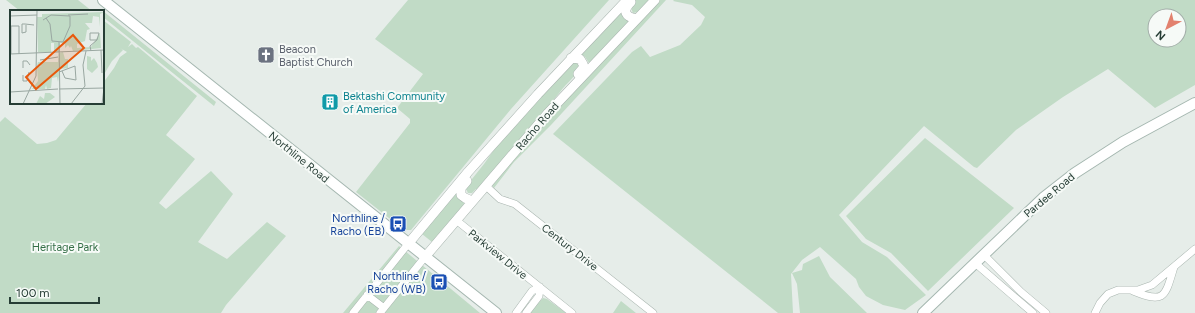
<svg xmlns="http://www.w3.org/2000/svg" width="1195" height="313" font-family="Figtree,sans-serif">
  <rect width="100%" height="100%" fill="#e6ede9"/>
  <!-- green -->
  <path fill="#c1dbc6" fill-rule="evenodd" d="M 6,0 L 78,0 L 92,11 L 20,11 Z
    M 408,0 L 609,0 L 511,109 L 411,230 L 404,230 L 399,226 L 356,192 L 410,123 L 410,119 L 397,108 L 423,74 L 375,39 Z
    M 635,0 L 651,0 L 638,12 L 633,13 L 631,8 L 632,4 Z
    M 660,0 L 666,0 L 551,125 L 514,162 L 494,188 L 492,185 C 545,120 603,60 660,0 Z
    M 674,0 L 1195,0 L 1195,85 L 1155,108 L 1108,69 L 1063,97 L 1016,130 L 977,168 L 974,167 L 924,126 L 839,215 L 862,242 L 887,257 L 926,295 L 905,310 L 883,305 L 866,296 L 859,287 L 856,279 L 820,247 L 802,260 L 791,274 L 793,313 L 778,313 L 553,134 L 632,52 L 641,46 L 650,57 L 680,45 L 701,25 L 705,17 L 692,5 L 673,1 ZM 1155,16 L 1179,16 L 1179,40 L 1155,40 Z
    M 103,11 L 216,102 L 214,106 L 103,17 Z
    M 621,12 L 629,21 L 590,63 L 589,63 L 585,57 L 581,54 Z
    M 103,20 L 131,42 L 128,47 L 132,44 L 136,48 L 138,47 L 197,96 L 166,135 L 195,159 L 159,203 L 166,209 L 211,171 L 233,194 L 198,242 L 227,259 L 267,222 L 286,236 L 226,305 L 221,313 L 0,313 L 0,122 L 5,117 L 37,144 L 47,143 L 56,140 L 87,103 L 103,103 L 103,83 L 114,68 L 120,57 L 127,52 L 120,48 L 123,50 L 112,61 L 103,76 Z
    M 573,63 L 577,63 L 579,65 C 577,77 567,82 560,92 C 533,125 505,158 477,190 L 476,189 L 472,193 L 468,193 L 466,189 L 468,184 L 484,164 L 503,137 Z
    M 925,138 L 1014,208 L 928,291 L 891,253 L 866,239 L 846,216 Z
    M 456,193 L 465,203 L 442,232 L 432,242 L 422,234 Z
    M 399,246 L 480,313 L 343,313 Z
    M 819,256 L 830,277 L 867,313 L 800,313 L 797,284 L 792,273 L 802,270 L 803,264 Z
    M 543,298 L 547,299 L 566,313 L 529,313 Z
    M 621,301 L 636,313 L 613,313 Z"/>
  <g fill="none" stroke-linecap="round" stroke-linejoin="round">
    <!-- minor casing -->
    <g stroke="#a9b5af" stroke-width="8">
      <path id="minor" d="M 486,186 L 500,199 L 515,204 L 653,313
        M 456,220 L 572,313
        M 984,255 L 1021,292 L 1046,313
        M 975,263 L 1033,313
        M 1133,291 C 1165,304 1165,297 1174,267
        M 367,295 L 384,308
        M 353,313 L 408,244
        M 380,313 L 425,257
        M 516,313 L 532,291 L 540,287 L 539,296 L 526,313
        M 1095,313 L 1100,303 L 1108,294 L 1118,290 L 1138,290 L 1152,285 L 1195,249"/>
    </g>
    <!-- tertiary casing -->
    <g stroke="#a9b5af" stroke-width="10">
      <path id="tertiary" d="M 631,2 C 622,11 625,17 637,19
        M 571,58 L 580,59 L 583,64 L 584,67 L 578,74
        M 467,181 L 461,188 L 461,195 L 465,198 L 472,201
        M 408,244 L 468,172 L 538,94 L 627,0
        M 425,257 L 548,113 L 655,0"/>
    </g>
    <!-- secondary casing -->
    <g stroke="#a5b7b0" stroke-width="12">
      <path id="secondary" d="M 103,0 L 496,313
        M 923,313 L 1043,198 L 1075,173 L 1123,142 L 1195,103"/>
    </g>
    <!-- minor -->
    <use href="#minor" stroke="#fff" stroke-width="7"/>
    <!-- tertiary -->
    <use href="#tertiary" stroke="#fff" stroke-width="9"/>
    <!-- secondary -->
    <use href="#secondary" stroke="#fff" stroke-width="10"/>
  </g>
  <!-- icons -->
  <defs>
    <g id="church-square" transform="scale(0.9)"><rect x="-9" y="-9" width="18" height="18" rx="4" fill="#6b7280" stroke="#f6faf7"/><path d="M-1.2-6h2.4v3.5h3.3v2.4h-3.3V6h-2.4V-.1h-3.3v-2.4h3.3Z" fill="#fff"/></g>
    <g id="building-square" transform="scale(0.9)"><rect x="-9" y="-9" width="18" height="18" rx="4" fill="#0f9aa8" stroke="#f6faf7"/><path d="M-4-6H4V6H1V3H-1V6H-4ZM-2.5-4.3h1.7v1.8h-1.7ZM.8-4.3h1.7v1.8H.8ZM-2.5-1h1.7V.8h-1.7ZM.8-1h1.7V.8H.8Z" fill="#fff"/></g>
    <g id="bus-square" transform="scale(0.9)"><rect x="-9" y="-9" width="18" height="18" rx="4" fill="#1a4fb4" stroke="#f6faf7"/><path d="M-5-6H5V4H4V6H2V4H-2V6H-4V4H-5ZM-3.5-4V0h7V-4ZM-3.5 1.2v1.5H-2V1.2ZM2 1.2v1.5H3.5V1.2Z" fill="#fff"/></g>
  </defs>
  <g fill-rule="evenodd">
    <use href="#church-square" x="266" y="55"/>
    <use href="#building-square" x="330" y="102"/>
    <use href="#bus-square" x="398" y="224"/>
    <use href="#bus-square" x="439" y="282"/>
  </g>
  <g text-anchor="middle" stroke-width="4" stroke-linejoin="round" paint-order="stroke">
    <!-- worship labels -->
    <g font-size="11" fill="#5b616d" stroke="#f6faf7" text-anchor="start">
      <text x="279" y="53">Beacon<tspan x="279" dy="13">Baptist Church</tspan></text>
    </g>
    <!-- culture labels -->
    <g font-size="11" fill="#0d838f" stroke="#f6faf7" text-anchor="start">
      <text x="343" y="100">Bektashi Community<tspan x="343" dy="13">of America</tspan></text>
    </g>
    <!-- street labels -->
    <g font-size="11" fill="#263d35" stroke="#f6faf7">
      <text transform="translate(537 126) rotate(-49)" y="4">Racho Road</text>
      <text transform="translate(299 157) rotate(39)" y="4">Northline Road</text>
      <text transform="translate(1049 195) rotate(-40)" y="4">Pardee Road</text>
      <text transform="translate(570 247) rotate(38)" y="4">Century Drive</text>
      <text transform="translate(498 254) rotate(39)" y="4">Parkview Drive</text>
    </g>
    <!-- transit labels -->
    <g font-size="11" fill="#164399" stroke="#f6faf7" text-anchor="end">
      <text x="385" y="222">Northline /<tspan x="385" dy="13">Racho (EB)</tspan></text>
      <text x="426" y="280">Northline /<tspan x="426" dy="13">Racho (WB)</tspan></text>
    </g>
    <!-- park labels -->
    <g font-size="11" fill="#356f47" stroke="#f6faf7">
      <text x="65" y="251">Heritage Park</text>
    </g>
  </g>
  <!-- overview -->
  <g transform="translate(10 10)">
    <rect width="94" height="94" fill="#e6ede9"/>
    <path d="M 94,2 L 90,4 L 90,17 L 89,7 L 83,6 L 82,13 L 75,13 L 80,19 L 77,20 L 75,31 L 67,34 L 67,38 L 81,37 L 90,23 L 91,38 L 63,41 L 61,36 L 60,38 L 58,35 L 55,38 L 55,33 L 50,33 L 50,42 L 44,42 L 44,33 L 41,33 L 41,42 L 28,42 L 27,7 L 32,7 L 32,4 ZM 53,42 L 55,49 L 58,49 L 58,58 L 50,59 L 48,72 L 47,67 L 42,68 L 41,78 L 37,79 L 36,75 L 35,79 L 22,79 L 28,71 L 27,57 L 32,56 L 27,55 L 28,52 L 48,52 L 49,43 ZM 77,46 L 81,47 L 81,51 L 84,48 L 87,53 L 88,57 L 82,63 L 77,59 ZM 35,83 L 40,83 L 45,87 L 35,94 L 26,94 L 30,86 L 34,89 Z" fill="#c1dbc6"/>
    <path fill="none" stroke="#99a7a1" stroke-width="1" d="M 58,5 L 78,4M 0,6 L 27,5M 33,10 L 41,5 L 60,6 L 60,16 L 53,32 L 42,31 L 40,14 L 36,8M 16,15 L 16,22 L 12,23 L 12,14 L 15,14 L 24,15M 49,32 L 50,94M 91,40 L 92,63M 81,41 L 80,36 L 87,30 L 89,23 L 80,23 L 80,30 L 87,30M 0,44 L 94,40M 1,44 L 1,16 L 9,16 L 9,44M 30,50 L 48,47M 13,58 L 13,51 L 17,51 L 20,55M 49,62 L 65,56 L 66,70 L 55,68 L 52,61M 13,65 L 13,71 L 17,71 L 19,62M 49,79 L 94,78M 0,82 L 48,79M 13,94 L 26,66 L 27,0M 61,94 L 75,76 L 73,55 L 76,41M 92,94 L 94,78"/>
    <path fill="#e8590c" fill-opacity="0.15" stroke="#e8590c" stroke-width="2" d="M 63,25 L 74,38 L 26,79 L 16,67 Z"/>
    <rect width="94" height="94" fill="none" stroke="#263d35" stroke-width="2"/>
  </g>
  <!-- north arrow -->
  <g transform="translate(1167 28) rotate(221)"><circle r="19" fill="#f6faf7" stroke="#a3aea9"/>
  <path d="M0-3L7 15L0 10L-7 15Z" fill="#e2816e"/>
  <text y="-6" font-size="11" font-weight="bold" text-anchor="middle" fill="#263d35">N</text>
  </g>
  <!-- scale -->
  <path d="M10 297v6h89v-6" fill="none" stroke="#263d35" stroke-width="2"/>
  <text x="16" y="297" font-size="12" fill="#263d35" stroke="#f6faf7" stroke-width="3" paint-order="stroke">100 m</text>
</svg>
